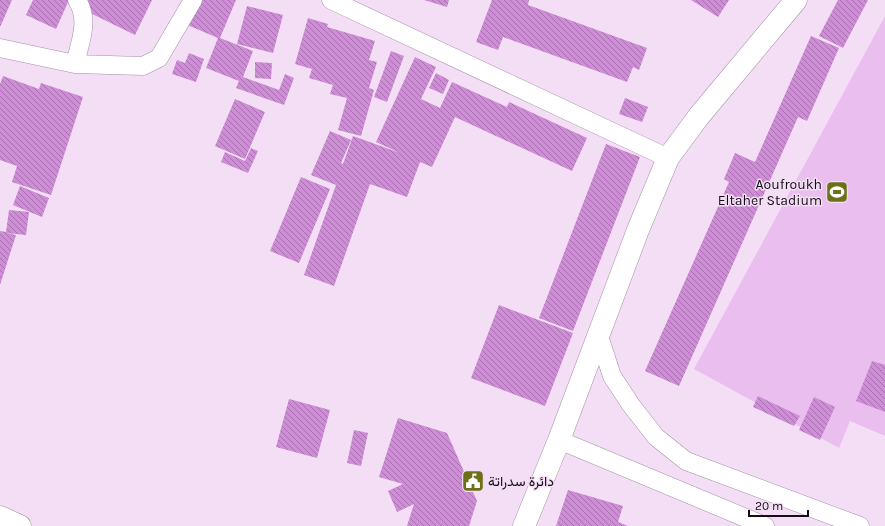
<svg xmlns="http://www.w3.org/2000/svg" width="885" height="526" font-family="Karla,Vazirmatn,sans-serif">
  <defs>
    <pattern id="building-back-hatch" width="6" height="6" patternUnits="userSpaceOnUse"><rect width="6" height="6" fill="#cf8cd7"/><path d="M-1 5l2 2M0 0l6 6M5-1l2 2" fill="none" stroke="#a771ad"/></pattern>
  </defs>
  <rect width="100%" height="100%" fill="#f4def6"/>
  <!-- green -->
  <path fill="#eabeef" d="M 885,16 L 885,436 L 850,421 L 839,448 L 694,369 Z"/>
  <!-- building -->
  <path fill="url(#building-back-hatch)" d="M 0,0 L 12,0 L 0,27 Z
    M 33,0 L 69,0 L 56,29 L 26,15 Z
    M 86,0 L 152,0 L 135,35 L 82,9 Z
    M 195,0 L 236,0 L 220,38 L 253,51 L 243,77 L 279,90 L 285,74 L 294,78 L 284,105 L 236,88 L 239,81 L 206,68 L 218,38 L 185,24 Z
    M 424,0 L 449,0 L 447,7 Z
    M 492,0 L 529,0 L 528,5 L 647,48 L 639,70 L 633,67 L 627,82 L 503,37 L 498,50 L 476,42 Z
    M 691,0 L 729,0 L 718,17 Z
    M 838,0 L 868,0 L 843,48 L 819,36 Z
    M 247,6 L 283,15 L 273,53 L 237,44 Z
    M 308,18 L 328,24 L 327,27 L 375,41 L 369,60 L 377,62 L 369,88 L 374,90 L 361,136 L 338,130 L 347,98 L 330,94 L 333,85 L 309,78 L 312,69 L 295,64 Z
    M 811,36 L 839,48 L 807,121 L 798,117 L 679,386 L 645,371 L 729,182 L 724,179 L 735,153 L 755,162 Z
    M 391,51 L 404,56 L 387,102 L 374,97 Z
    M 189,53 L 204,59 L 196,82 L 172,74 L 177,60 L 185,63 Z
    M 415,57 L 436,67 L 421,99 L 440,108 L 452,82 L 507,107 L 509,102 L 587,138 L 572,171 L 455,117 L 432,167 L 420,162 L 407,197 L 370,184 L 334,286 L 304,275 L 336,185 L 311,175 L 330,131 L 351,140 L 341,163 L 343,164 L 353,136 L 400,153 L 376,142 Z
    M 255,62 L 272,63 L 271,79 L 255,78 Z
    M 436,73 L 449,80 L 443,94 L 429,88 Z
    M 3,76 L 39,89 L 41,83 L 83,97 L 51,195 L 12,182 L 17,166 L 0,160 L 0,84 Z
    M 625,98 L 648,107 L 642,122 L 619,114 Z
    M 235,99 L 265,112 L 245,159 L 215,146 Z
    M 606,144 L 640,157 L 573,331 L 539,318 Z
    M 251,148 L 258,151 L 248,173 L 221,162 L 225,152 L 245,161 Z
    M 301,177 L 330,189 L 299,263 L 270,251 Z
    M 20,186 L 49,198 L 42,217 L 13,205 Z
    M 9,210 L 29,212 L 26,235 L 6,233 L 16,235 L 0,285 L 0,231 L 6,232 Z
    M 499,305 L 573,333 L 545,406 L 471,378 Z
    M 872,361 L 885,365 L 885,412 L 856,401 Z
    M 758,396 L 800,416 L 794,426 L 753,407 Z
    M 814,397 L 835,407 L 820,440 L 799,430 Z
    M 289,399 L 330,410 L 317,458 L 276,447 Z
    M 398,418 L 447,433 L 477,501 L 469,526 L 407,526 L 414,504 L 397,512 L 388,491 L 403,484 L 379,477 Z
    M 354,430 L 368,433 L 361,466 L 347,463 Z
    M 568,490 L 623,506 L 618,522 L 628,526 L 556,526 Z"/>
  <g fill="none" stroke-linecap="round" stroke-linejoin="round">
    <!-- street casing -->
    <g stroke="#a490a6" stroke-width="19">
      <path id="street" d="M 331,0 L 668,158
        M 0,48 L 75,64 L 143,66 L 159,58 L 193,0
        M 75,64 C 80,42 90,20 77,0
        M 598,333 L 612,376 L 631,405 L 656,437 L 686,461 L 860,526
        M 559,440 L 765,526"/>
    </g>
    <!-- primary casing -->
    <g stroke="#a490a6" stroke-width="23">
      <path id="primary" d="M 0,517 L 20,526
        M 524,526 L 559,440 L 638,230 L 668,158 L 699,116 L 796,0"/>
    </g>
    <!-- street -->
    <use href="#street" stroke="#fff" stroke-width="18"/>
    <!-- primary -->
    <use href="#primary" stroke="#fff" stroke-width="22"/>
  </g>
  <!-- icons -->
  <defs>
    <g id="stadium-square" transform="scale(1.15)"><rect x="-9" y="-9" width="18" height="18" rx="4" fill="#6c7117" stroke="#f4def6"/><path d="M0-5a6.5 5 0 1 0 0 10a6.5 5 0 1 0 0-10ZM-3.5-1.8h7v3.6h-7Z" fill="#fff"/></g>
    <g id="civic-square" transform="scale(1.15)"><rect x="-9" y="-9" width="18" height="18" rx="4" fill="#6c7117" stroke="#f4def6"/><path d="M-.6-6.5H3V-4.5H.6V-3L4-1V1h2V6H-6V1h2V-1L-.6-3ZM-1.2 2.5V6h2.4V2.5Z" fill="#fff"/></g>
  </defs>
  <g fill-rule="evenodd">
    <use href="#stadium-square" x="837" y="192"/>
    <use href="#civic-square" x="473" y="481"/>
  </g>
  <g text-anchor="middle" stroke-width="3" stroke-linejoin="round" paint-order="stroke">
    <!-- poi labels -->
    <g font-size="14" fill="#150e16" stroke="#f4def6" text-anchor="end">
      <text x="822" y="189">Aoufroukh<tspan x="822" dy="16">Eltaher Stadium</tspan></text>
      <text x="488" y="486" text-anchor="start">دائرة سدراتة</text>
    </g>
  </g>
  <!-- scale -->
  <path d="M749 510v6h59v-6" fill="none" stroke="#150e16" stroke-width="2"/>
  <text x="755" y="510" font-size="12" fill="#150e16" stroke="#f4def6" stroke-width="3" paint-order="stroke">20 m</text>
</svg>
